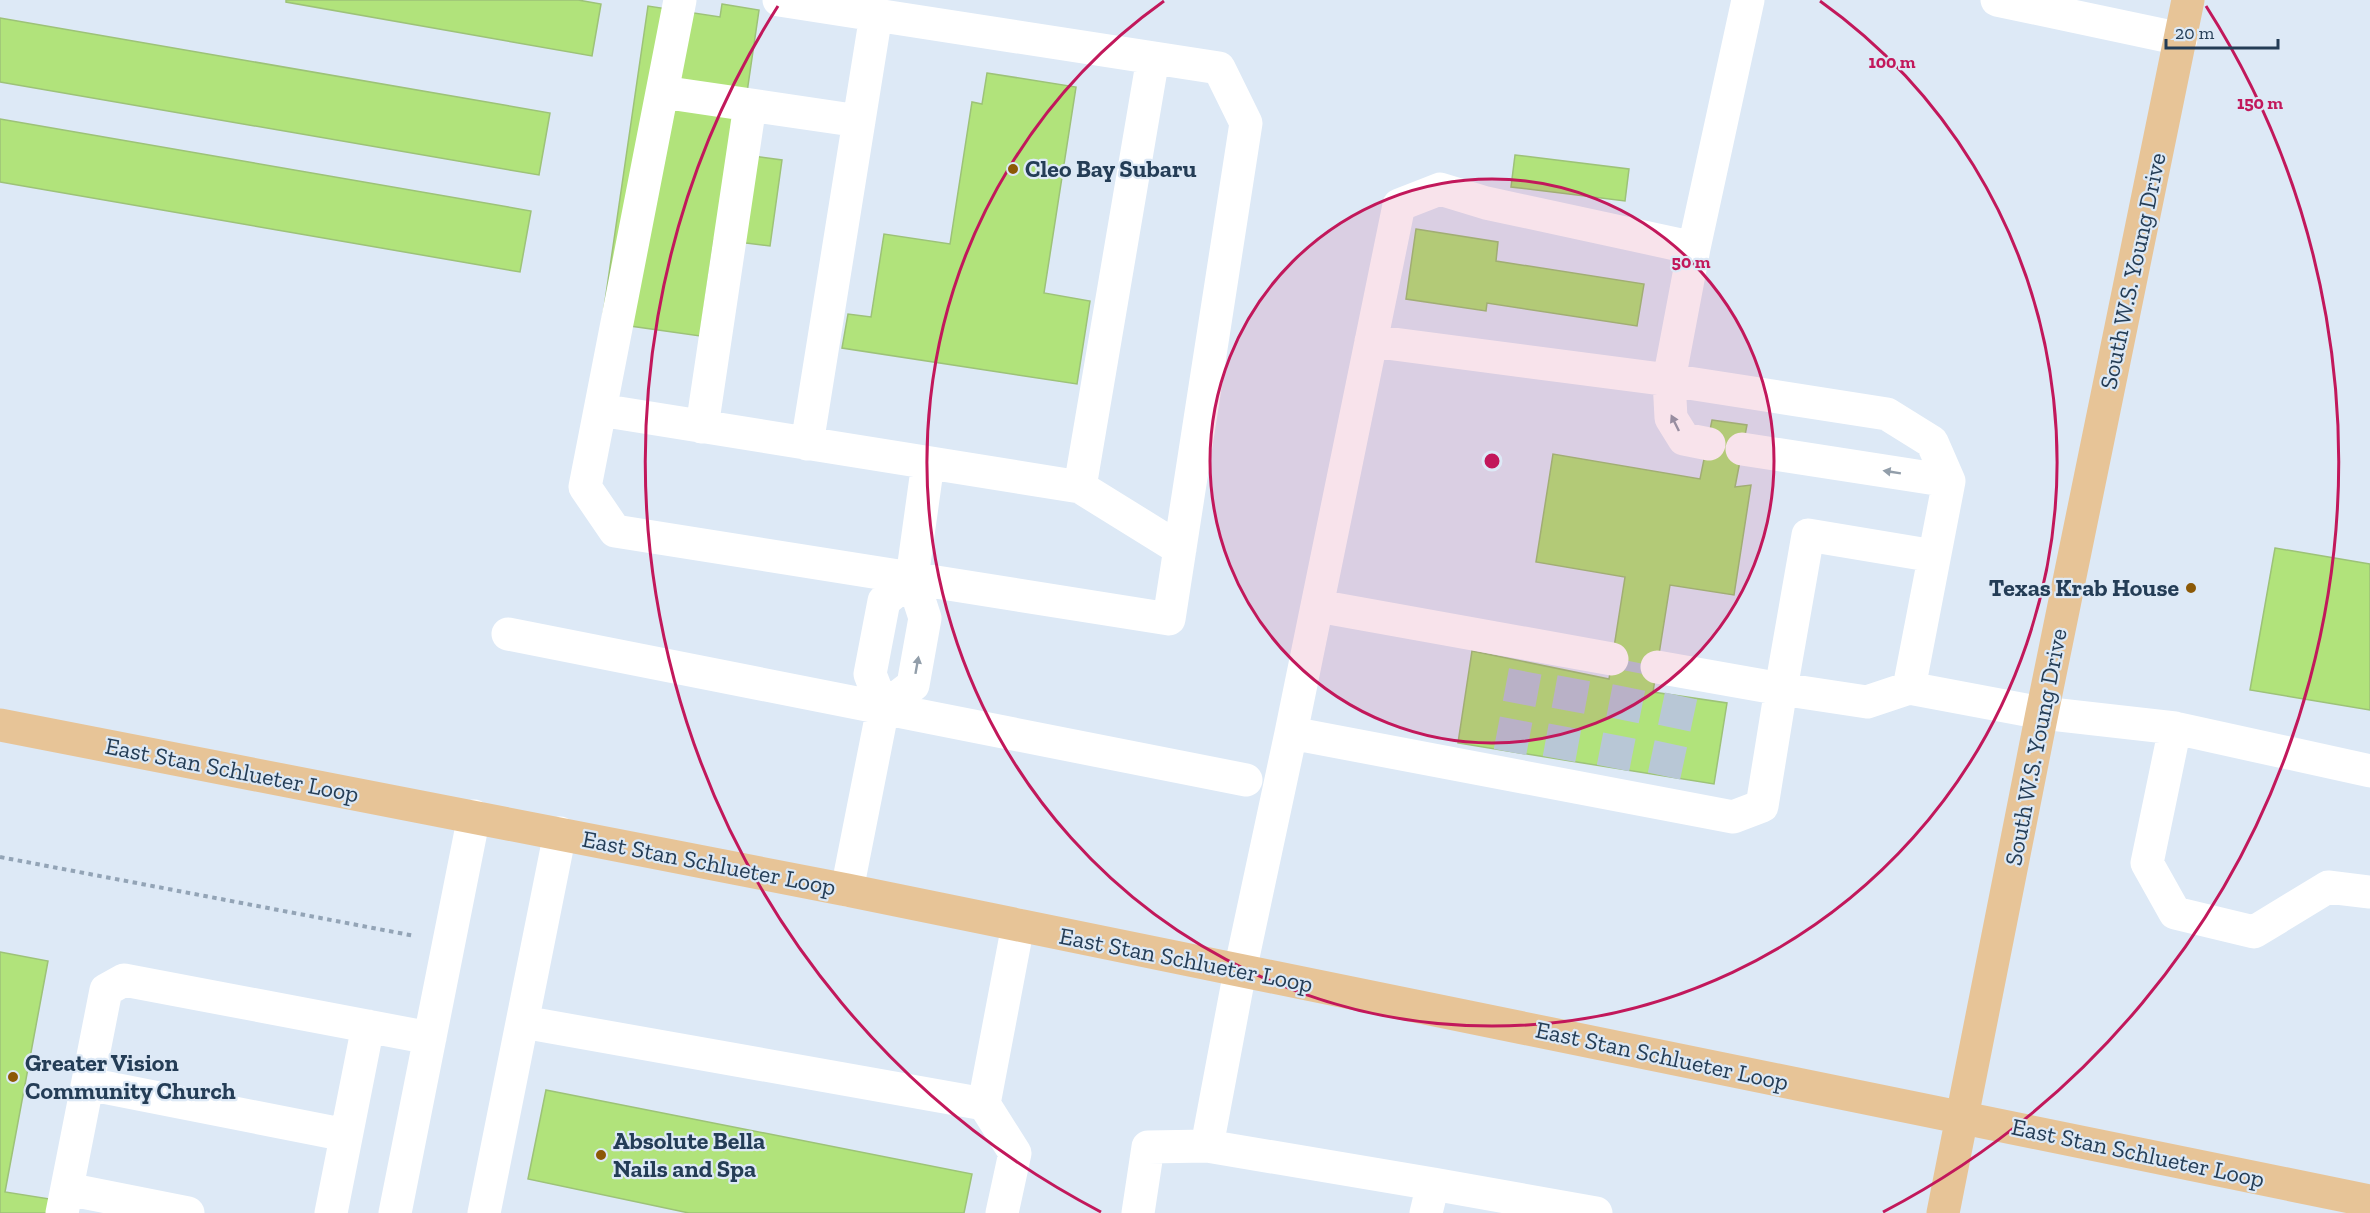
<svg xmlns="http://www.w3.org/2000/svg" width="2370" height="1213" font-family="'Zilla Slab',serif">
  <rect width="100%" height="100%" fill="#dde9f6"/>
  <!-- building -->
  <path fill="#b1e37b" stroke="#9dc278" stroke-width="1.5" d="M 286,0 L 578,0 L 601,4 L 592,56 L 286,2 Z
    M 722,4 L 759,10 L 738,154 L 782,160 L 770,246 L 714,239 L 700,336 L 602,322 L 648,6 L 720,17 Z
    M 0,18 L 550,113 L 539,175 L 0,82 Z
    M 987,73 L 1076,87 L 1044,293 L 1090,301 L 1077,384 L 842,348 L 848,314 L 871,317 L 884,234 L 950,244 L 972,102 L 982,104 Z
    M 0,119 L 531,211 L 520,272 L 0,182 Z
    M 1515,155 L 1629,169 L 1625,201 L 1511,187 Z
    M 1416,229 L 1498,242 L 1496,261 L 1644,284 L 1637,326 L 1487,303 L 1486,311 L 1406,299 Z
    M 1712,420 L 1747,425 L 1735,487 L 1751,485 L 1734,595 L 1670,585 L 1653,692 L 1727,703 L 1714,784 L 1458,743 L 1472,651 L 1609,679 L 1625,577 L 1536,562 L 1553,454 L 1700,479 Z
    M 2275,548 L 2370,564 L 2370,710 L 2250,690 Z
    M 0,952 L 48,961 L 5,1192 L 50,1199 L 47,1213 L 0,1213 Z
    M 546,1090 L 972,1174 L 964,1213 L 689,1213 L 528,1179 Z"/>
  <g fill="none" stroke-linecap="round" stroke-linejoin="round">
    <!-- minor-tunnel -->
    <path stroke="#b8c7d6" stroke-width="33" stroke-dasharray="33 16" stroke-linecap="butt" d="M 1510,752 L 1527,662
      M 1559,759 L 1575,672
      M 1613,768 L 1634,662
      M 1664,776 L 1681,696"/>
    <!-- path -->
    <path stroke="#93a4b6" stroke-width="4" stroke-dasharray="4.5 4.5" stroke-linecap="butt" d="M 0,857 L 415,936"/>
    <!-- minor -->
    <path stroke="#fff" stroke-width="33" d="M 680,0 L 585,487 L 615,531 L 1169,619 L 1246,123 L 1219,68 L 779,0
      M 1997,0 L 2181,39
      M 662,92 L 859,121
      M 1371,341 L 1669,380 L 1671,418 L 1684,439 L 1709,444
      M 600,410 L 1080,487 L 1180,549
      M 702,427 L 750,105
      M 807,444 L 876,15
      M 1742,449 L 1949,481
      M 1080,487 L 1153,58
      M 1318,606 L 1612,659
      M 508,634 L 1246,780
      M 1657,667 L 1781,689 L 1808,535 L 1934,556
      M 1909,688 L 2042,713 L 2175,728 L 2370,771
      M 883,708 L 913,685 L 925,618 L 912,578 L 928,463
      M 2175,728 L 2147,863 L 2175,913 L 2254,932 L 2328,887 L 2370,892
      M 1291,733 L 1733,817 L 1762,806 L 1781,689 L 1867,702 L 1909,688 L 1949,481 L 1932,442 L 1887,414 L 1669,380 L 1694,248
      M 847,890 L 883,708 L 870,674 L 884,601 L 912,578
      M 523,1022 L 984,1104
      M 88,1084 L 346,1135
      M 1433,1184 L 1207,1146 L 1240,971 L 1291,733 L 1399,205 L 1440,189 L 1486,203 L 1694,248 L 1748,0
      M 67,1189 L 188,1213
      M 62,1213 L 106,990 L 124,980 L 430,1038
      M 331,1213 L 368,1026
      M 395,1213 L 474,816
      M 484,1213 L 560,833
      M 1002,1213 L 1015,1153 L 984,1104 L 1018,925
      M 1138,1213 L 1148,1147 L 1207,1146
      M 1426,1213 L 1433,1184 L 1596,1213"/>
    <!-- major -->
    <path stroke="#e7c497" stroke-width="33" d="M 0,725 L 847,890 L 2370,1201
      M 1943,1213 L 2042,713 L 2188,0"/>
  </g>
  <!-- one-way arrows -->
  <defs><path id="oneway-solid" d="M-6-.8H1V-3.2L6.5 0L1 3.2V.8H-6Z" transform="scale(1.5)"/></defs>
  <g fill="#929eaa">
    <use href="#oneway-solid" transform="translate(1675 423) rotate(-116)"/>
    <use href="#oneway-solid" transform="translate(1892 472) rotate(-171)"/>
    <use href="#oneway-solid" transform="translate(917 665) rotate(-80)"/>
  </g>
  <!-- distance rings -->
  <circle cx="1492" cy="461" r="282" fill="#c2185b" fill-opacity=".12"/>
  <g fill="none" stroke="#c2185b" stroke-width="3">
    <circle cx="1492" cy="461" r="282"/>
    <path d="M1820 1A565 565 0 1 1 1164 1"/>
    <path d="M1101 1212A847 847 0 0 1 778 6M2206 6A847 847 0 0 1 1883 1212"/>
  </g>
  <!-- markers -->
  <g fill="#8c5906" stroke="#dde9f6" stroke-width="2">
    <circle cx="1013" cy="169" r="6"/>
    <circle cx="2191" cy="588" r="6"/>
    <circle cx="13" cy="1077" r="6"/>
    <circle cx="601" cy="1155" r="6"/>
  </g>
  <g text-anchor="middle" stroke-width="4.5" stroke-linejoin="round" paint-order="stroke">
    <!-- poi labels -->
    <g font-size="24" font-weight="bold" fill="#243d56" stroke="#dde9f6" text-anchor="start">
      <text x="1025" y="177">Cleo Bay Subaru</text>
      <text x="2179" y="596" text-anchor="end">Texas Krab House</text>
      <text x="25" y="1071">Greater Vision<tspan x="25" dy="28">Community Church</tspan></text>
      <text x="613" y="1149">Absolute Bella<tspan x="613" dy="28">Nails and Spa</tspan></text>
    </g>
    <!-- street labels -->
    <g font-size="24" fill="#243d56" stroke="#dde9f6">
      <text transform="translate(2133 271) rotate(-78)" y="8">South W.S. Young Drive</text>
      <text transform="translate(2036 747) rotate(-79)" y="8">South W.S. Young Drive</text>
      <text transform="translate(232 770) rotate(11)" y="8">East Stan Schlueter Loop</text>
      <text transform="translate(709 863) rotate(11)" y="8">East Stan Schlueter Loop</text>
      <text transform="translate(1186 960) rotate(11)" y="8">East Stan Schlueter Loop</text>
      <text transform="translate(1662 1056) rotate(12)" y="8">East Stan Schlueter Loop</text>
      <text transform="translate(2138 1153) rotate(12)" y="8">East Stan Schlueter Loop</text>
    </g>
  </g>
  <circle cx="1492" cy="461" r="9" fill="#c2185b" stroke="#dde9f6" stroke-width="3"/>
  <g font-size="18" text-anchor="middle" font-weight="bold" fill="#c2185b" stroke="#dde9f6" stroke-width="4.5" stroke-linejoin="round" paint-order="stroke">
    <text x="1892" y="68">100 m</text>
    <text x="2260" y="109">150 m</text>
    <text x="1691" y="268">50 m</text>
  </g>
  <!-- scale -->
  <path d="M2166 39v9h112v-9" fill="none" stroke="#243d56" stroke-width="3"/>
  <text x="2175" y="39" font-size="18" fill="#243d56" stroke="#dde9f6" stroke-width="4.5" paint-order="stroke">20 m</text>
</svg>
